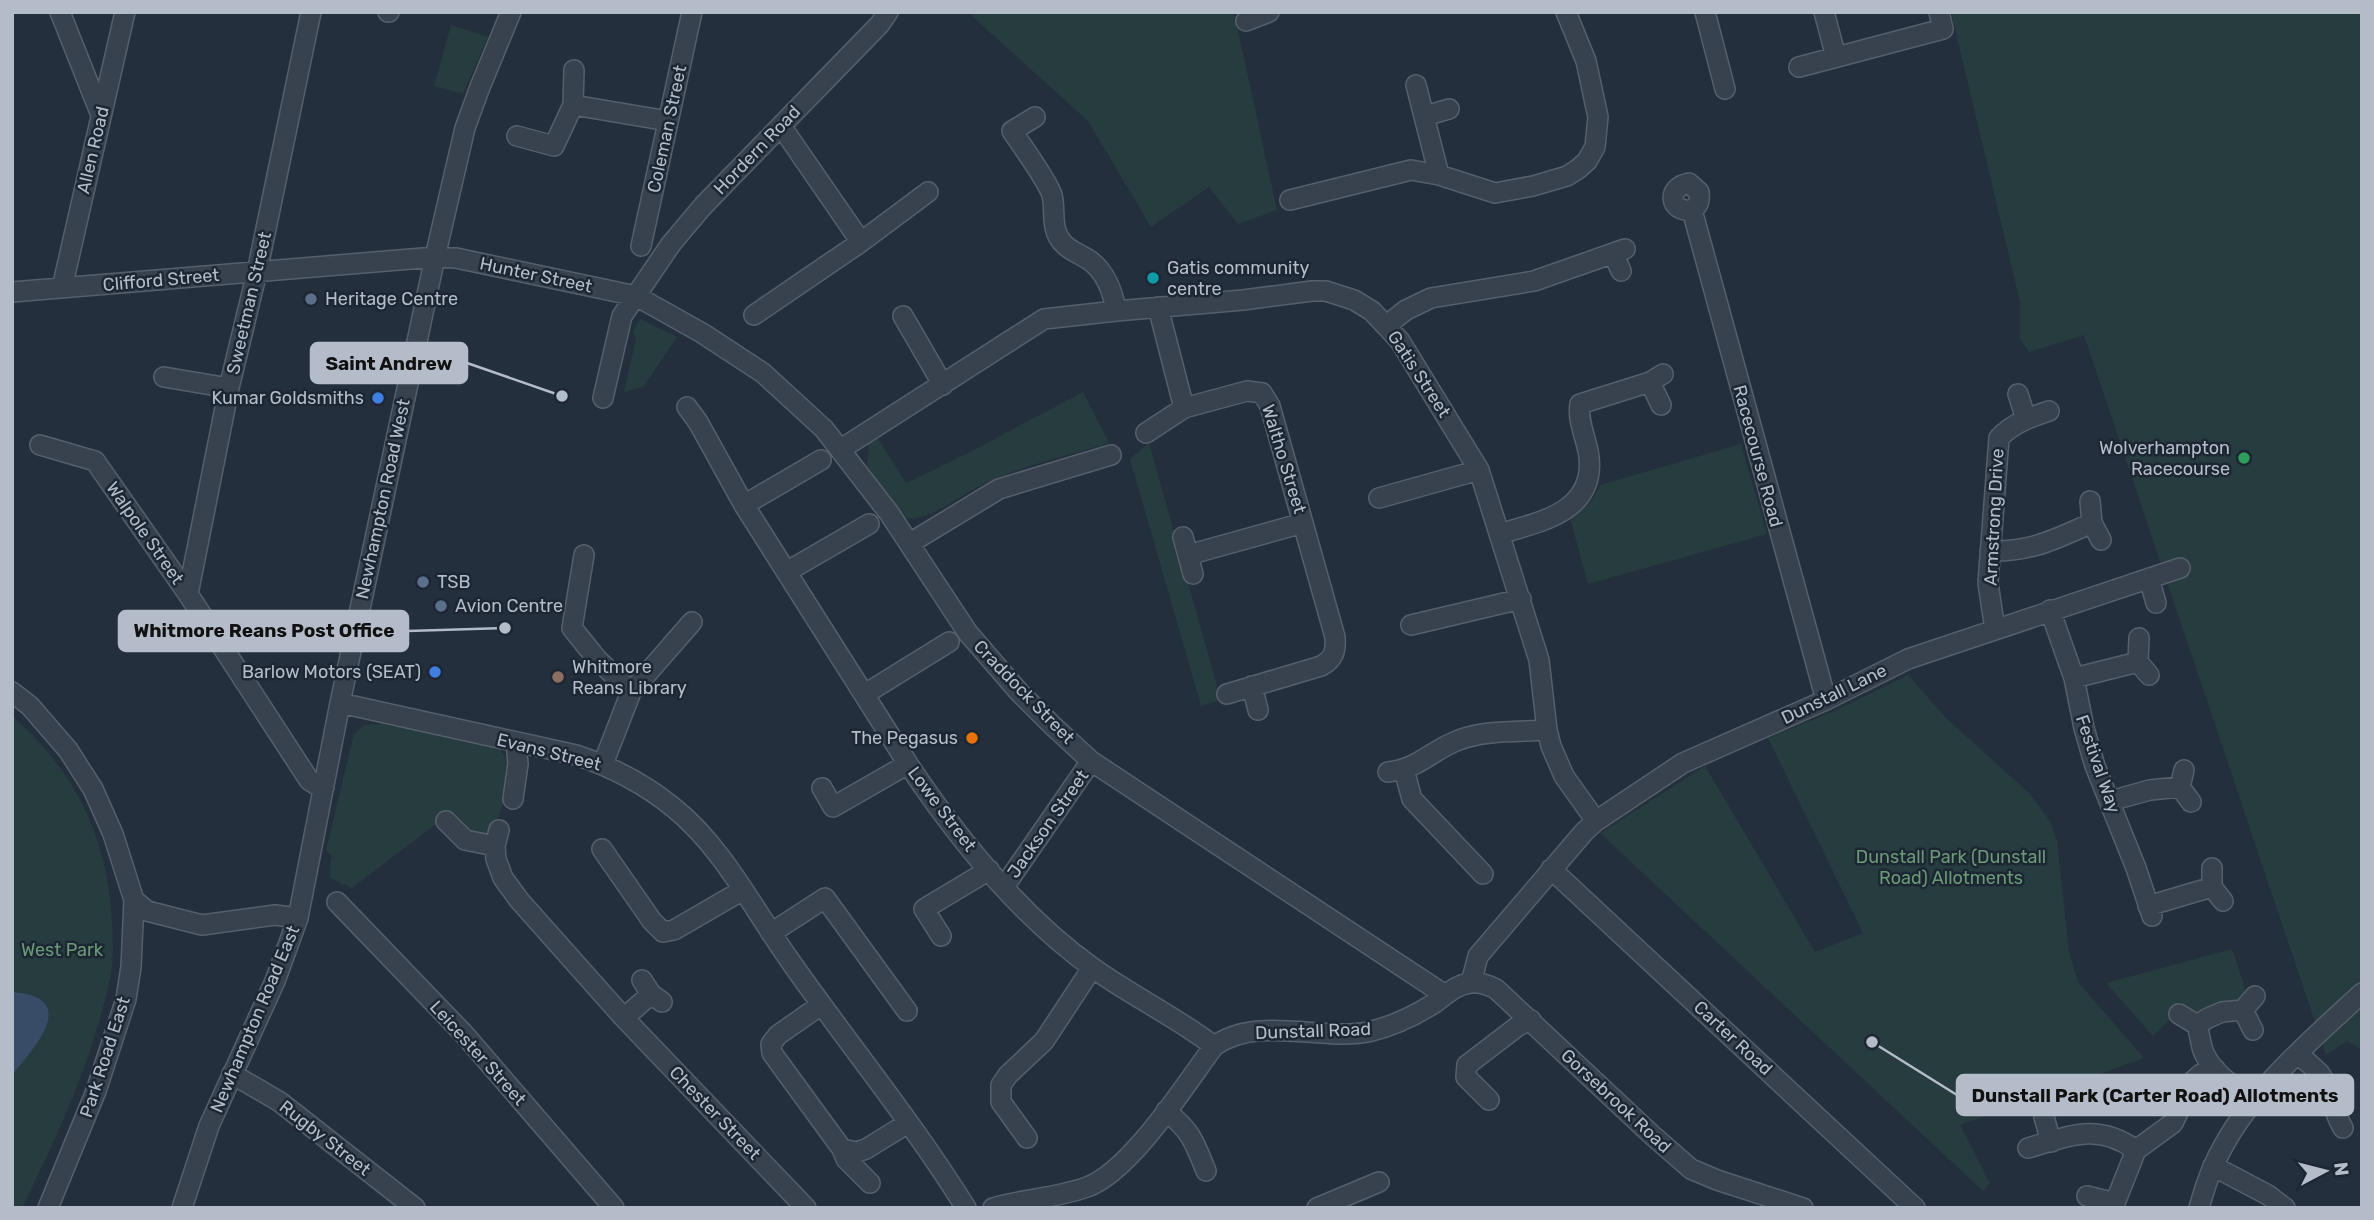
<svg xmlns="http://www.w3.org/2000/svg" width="2374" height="1220" font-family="Rubik,sans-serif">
  <rect width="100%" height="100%" fill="#242f3e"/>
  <!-- green -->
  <path fill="#263c3f" d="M 974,12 L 1234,12 L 1277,210 L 1238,224 L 1209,187 L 1151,227 L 1088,121 L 972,16 Z
    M 1951,12 L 2362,12 L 2362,1050 L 2347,1041 L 2326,1055 L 2084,335 L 2029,352 L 2020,339 L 2020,302 Z
    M 451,25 L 488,37 L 463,94 L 434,86 Z
    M 640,319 L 677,337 L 643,387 L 624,392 L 636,339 L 633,331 Z
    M 1083,392 L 1109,443 C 1064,457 1014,467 972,490 C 954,500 919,528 900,515 L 867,466 L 869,441 L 877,437 L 906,483 L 972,451 Z
    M 1149,443 L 1221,700 L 1201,706 L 1130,459 Z
    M 1741,444 L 1767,534 L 1588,584 L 1570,518 L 1592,500 L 1600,485 Z
    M 1908,675 L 1947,719 L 2029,793 L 2050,821 L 2057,841 L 2069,951 L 2078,982 L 2144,1058 L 1960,1125 L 1990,1183 L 1983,1191 L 1600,833 L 1705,766 L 1815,952 L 1863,933 L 1768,738 L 1832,712 Z
    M 12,716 C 76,772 107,836 112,921 C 113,940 114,960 110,979 C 93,1059 58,1135 22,1208 L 12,1208 Z
    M 383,724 L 496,745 C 499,749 505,754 506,759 C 512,778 501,823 487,836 L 468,835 L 440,821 L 352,888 L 330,878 L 331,857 L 333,857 L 326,850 L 354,734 L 364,725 Z
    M 2232,949 L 2244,985 L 2244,994 L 2238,1000 L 2210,1006 L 2198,1013 L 2191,1011 L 2179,1002 L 2169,1016 L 2171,1018 L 2153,1036 L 2106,983 Z"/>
  <!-- water -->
  <path fill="#394c67" d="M 12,992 C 82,997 34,1048 12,1075 Z"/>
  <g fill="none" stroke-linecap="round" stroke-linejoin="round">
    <!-- minor casing -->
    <g stroke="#565f6c" stroke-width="22">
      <path id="minor" d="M 60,12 L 101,115
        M 388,12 L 389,12
        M 1705,12 L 1725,89
        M 1824,12 L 1836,57
        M 1246,21 L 1269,12
        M 1799,67 L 1943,29 L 1939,12
        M 1416,85 L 1439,175
        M 573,105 L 668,121
        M 1425,116 L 1449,109
        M 1035,117 L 1012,131 C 1022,146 1047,180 1052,195 C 1056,211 1050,228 1062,242 C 1069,251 1079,253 1089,260 C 1105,271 1113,292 1116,311
        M 781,126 L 861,242
        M 517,136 L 554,146 L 573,105 L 574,70
        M 1290,200 L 1411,170 L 1439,175 L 1495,193 L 1533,186 L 1567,176 L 1578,169 L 1587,161 L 1595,147 L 1598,117 L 1586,61 L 1566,12
        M 1692,210 C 1669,213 1666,187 1689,183 L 1699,192 C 1700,201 1699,205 1692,210 L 1826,700
        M 641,246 L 692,12
        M 1613,253 L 1621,271
        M 62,288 L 125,12
        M 12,292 L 435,257 L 456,258 L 636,296 L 702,333 L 763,373 L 824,429 L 889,513 L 968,633 L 1019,692 L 1052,725 L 1091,761 L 1445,995
        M 1158,307 L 1184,408
        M 754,315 L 861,242 L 928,192
        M 903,316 L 943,385
        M 1387,325 L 1406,310 L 1431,298 L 1534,281 L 1625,249
        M 164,377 L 229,388
        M 1650,382 L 1661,405
        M 2018,394 L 2026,419
        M 603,398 L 622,316 L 671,244 L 703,206 L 880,24 L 888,12
        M 687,407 L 698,422 L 744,505 L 908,764 C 958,839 1019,915 1093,968 C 1132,996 1176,1017 1214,1046
        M 1146,433 L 1184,408 L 1247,391 L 1262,393 L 1270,406 L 1335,637 C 1336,651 1334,659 1321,666 L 1227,694
        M 40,445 L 95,461 L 188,594 L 309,780 L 315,784 L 324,787
        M 841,449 L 1044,319 L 1116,311 L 1243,300 L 1312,291 L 1326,291 L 1354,300 L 1372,311 L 1400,341 L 1479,470 L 1539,660 L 1547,730 L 1551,746 L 1564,776 L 1596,821
        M 1379,498 L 1479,470
        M 2090,501 L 2092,523 L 2101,540
        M 744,505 L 821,460
        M 1499,534 C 1540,522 1595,512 1589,457 C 1587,439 1577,422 1580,404 L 1650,382 L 1663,374
        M 1183,537 L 1193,574
        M 910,543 L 999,489 L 1111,455
        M 1990,551 C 2032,552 2055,539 2092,523
        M 584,555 L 572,628 L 597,659 L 631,692
        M 1188,555 L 1303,523
        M 788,571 L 869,524
        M 2149,578 L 2156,603
        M 188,594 L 229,388 L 257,272 L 311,12
        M 2050,610 L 2074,678 L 2084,728 L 2095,766 L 2136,868 L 2152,916
        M 1411,625 L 1521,599
        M 1995,630 L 1988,583 L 1999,438 C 2013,423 2031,417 2049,411
        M 2139,638 L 2138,662 L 2149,675
        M 2074,678 L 2138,662
        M 1252,686 L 1258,710
        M 12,692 L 30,706 L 68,750 L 93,789 L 113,834 L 134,900 L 131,967 L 126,999 L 96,1091 L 48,1208
        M 865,694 L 949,642
        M 340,703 L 576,755 C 612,767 645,784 674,808 C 724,848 756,914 793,965 C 850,1046 914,1124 966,1208
        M 603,764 L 631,692 L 692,622
        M 1404,770 L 1412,799 L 1483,874
        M 2184,770 L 2180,787 L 2191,802
        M 1388,772 C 1421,768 1431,750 1459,740 C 1485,730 1519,732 1547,730
        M 822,788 L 833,807 L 908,764
        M 513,799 L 518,764 L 516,742
        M 2110,801 L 2150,790 L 2180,787
        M 446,821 L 465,840 L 495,846
        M 499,830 L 495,846 L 496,859 L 503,878 L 519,900 L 624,1018 L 806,1208
        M 602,849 L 652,921 L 663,932 L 674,930 L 743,890
        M 2212,868 L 2212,887 L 2223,901
        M 1551,869 L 1915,1208
        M 1004,887 L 1091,761
        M 134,900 L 147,911 L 202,925 L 275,915 L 298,918
        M 337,902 L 464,1034 L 614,1208
        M 2148,906 L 2212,887
        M 771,933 L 825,898 L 907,1011
        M 941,936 L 924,909 L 989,870
        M 642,980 L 651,994 L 662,1002
        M 1471,983 L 1478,956 L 1584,832 L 1596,821 L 1683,763 L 1826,700 L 1908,659 L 2180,568
        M 821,1005 L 778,1035 L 771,1044 L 772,1053 L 842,1149
        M 2243,1010 L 2253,1030
        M 2179,1014 L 2197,1025
        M 624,1018 L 651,994
        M 2299,1054 C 2305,1061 2314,1067 2320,1074 C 2332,1090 2332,1111 2343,1128
        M 232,1074 L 280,1102 L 415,1208
        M 1489,1100 L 1466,1077 L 1467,1065 L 1518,1026 L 1531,1020
        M 2254,1101 C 2235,1087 2214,1075 2204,1053 C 2200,1044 2200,1034 2197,1025 L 2208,1018 L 2222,1012 L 2243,1010 L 2255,996
        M 1166,1111 C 1191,1131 1194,1141 1206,1171
        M 2044,1117 L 2051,1142
        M 1027,1138 L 1001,1102 L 1001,1085 L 1008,1075 L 1044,1041 L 1092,968
        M 2028,1148 C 2070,1136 2097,1122 2136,1150
        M 2213,1166 L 2268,1195 L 2285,1208
        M 870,1183 L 846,1159 L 842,1149 L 857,1152 L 866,1149 L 908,1123
        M 2087,1196 L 2115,1203
        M 182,1208 L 209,1126 L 275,981 L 298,918 L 340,703 L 435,257 L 465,128 L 480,87 L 511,12
        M 993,1208 C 1023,1199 1057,1198 1087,1187 C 1131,1171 1185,1085 1214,1046 C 1259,1015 1318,1041 1368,1032 C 1390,1027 1414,1016 1433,1004 C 1445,996 1455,985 1470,983 C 1479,982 1488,985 1496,989 L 1652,1135 L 1691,1169 L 1717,1180 L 1803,1208
        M 1317,1208 L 1379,1182
        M 2113,1208 L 2136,1150 L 2173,1123 L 2193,1081 L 2201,1074 L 2215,1069
        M 2199,1208 C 2203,1194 2207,1180 2213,1167 C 2243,1097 2307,1044 2362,993"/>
    </g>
    <!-- minor -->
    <use href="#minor" stroke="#38414e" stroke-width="19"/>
  </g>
  <!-- markers -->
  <circle fill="#0f9aa8" stroke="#1d2633" stroke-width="2.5" cx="1153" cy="278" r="7"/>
  <g fill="#5c6f8a" stroke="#1d2633" stroke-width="2.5">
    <circle cx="311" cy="299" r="7"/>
    <circle cx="423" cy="582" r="7"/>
    <circle cx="441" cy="606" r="7"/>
  </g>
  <g fill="#3f7fe0" stroke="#1d2633" stroke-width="2.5">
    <circle cx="378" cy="398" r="7"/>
    <circle cx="435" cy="672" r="7"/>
  </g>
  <circle fill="#2e9e5b" stroke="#1d2633" stroke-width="2.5" cx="2244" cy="458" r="7"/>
  <circle fill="#8d6e63" stroke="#1d2633" stroke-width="2.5" cx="558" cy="677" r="7"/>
  <circle fill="#e8710a" stroke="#1d2633" stroke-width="2.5" cx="972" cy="738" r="7"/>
  <g text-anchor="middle" stroke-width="5" stroke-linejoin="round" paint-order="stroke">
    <!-- street labels -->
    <g font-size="18" fill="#b4bcc9" stroke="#1d2633">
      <text transform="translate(667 129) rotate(-78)" y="6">Coleman Street</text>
      <text transform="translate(93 150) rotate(-77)" y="6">Allen Road</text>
      <text transform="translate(757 150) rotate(-46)" y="6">Hordern Road</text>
      <text transform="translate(536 275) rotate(12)" y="6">Hunter Street</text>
      <text transform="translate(161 280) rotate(-5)" y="6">Clifford Street</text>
      <text transform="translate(249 303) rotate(-77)" y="6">Sweetman Street</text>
      <text transform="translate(1419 374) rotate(57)" y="6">Gatis Street</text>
      <text transform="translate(1758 456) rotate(75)" y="6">Racecourse Road</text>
      <text transform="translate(1284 459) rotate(73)" y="6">Waltho Street</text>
      <text transform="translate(383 499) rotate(-78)" y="6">Newhampton Road West</text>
      <text transform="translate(1994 517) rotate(-87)" y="6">Armstrong Drive</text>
      <text transform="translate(145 533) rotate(55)" y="6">Walpole Street</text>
      <text transform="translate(1024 692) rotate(46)" y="6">Craddock Street</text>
      <text transform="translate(1834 694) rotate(-26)" y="6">Dunstall Lane</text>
      <text transform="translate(549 752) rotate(14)" y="6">Evans Street</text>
      <text transform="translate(2098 764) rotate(71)" y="6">Festival Way</text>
      <text transform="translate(942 809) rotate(53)" y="6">Lowe Street</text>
      <text transform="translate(1048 824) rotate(-55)" y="6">Jackson Street</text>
      <text transform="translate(255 1019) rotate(-67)" y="6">Newhampton Road East</text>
      <text transform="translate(1313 1031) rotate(-2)" y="6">Dunstall Road</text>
      <text transform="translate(1733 1038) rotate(43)" y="6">Carter Road</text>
      <text transform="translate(478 1053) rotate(48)" y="6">Leicester Street</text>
      <text transform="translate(105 1057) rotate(-72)" y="6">Park Road East</text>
      <text transform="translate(1616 1101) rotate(43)" y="6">Gorsebrook Road</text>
      <text transform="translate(715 1113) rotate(46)" y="6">Chester Street</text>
      <text transform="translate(325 1138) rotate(38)" y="6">Rugby Street</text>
    </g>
    <!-- poi labels -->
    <g font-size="18" fill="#b4bcc9" stroke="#1d2633" text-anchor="start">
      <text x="1167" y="274">Gatis community<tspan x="1167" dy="21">centre</tspan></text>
      <text x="325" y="305">Heritage Centre</text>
      <text x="364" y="404" text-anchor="end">Kumar Goldsmiths</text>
      <text x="2230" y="454" text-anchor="end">Wolverhampton<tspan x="2230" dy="21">Racecourse</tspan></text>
      <text x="437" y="588">TSB</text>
      <text x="455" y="612">Avion Centre</text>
      <text x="572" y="673">Whitmore<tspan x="572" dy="21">Reans Library</tspan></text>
      <text x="421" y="678" text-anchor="end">Barlow Motors (SEAT)</text>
      <text x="958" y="744" text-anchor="end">The Pegasus</text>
    </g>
    <!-- park labels -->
    <g font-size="18" fill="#6b9a76" stroke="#1d2633">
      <text x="1951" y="863">Dunstall Park (Dunstall<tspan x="1951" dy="21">Road) Allotments</tspan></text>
      <text x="62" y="956">West Park</text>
    </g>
  </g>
  <!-- callouts -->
  <path fill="none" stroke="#b4bcc9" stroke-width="2.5" d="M562 396L467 363M505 628L408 631M1872 1042L1957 1095"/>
  <g fill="#b4bcc9" stroke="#1d2633" stroke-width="2.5">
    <circle cx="562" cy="396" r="7"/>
    <circle cx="505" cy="628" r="7"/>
    <circle cx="1872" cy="1042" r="7"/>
  </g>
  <g fill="#b4bcc9" stroke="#b4bcc9" stroke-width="2.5">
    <rect x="311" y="343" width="156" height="40" rx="7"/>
    <rect x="119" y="611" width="289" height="40" rx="7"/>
    <rect x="1957" y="1075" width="396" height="40" rx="7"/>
  </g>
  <g font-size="19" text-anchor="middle" font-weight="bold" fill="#111">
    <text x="389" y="370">Saint Andrew</text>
    <text x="264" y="637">Whitmore Reans Post Office</text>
    <text x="2155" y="1102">Dunstall Park (Carter Road) Allotments</text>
  </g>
  <!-- border -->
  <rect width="2374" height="1220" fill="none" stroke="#b4bcc9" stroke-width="28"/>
  <!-- north arrow -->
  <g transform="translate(2325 1171) rotate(83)" stroke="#1d2633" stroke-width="5" paint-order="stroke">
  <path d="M0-5L12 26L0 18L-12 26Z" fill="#b4bcc9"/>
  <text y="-10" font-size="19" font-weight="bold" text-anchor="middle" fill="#b4bcc9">N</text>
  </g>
</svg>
